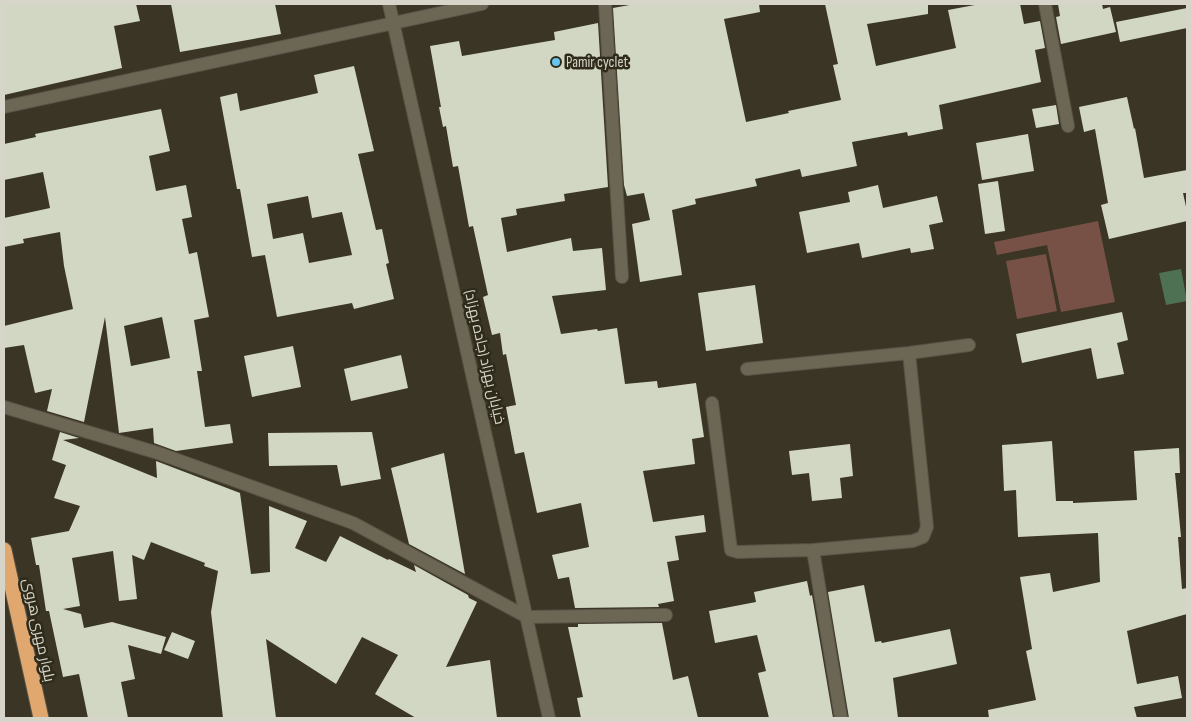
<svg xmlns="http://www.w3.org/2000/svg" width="1191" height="722" font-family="'Sofia Sans Condensed',Cairo,sans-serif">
  <rect width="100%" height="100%" fill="#3a3525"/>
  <!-- green -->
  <path fill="#775145" d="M 1098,221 L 1115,302 L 1061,312 L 1047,245 L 997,255 L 994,242 Z
    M 1046,254 L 1057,311 L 1017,319 L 1006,261 Z"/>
  <!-- water -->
  <path fill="#4d7152" d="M 1181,269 L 1187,301 L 1166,305 L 1159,273 Z"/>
  <!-- building -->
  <path fill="#d2d7c4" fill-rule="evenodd" d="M 4,4 L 136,4 L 140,21 L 114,26 L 122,68 L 4,95 Z
    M 171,4 L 275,4 L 281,34 L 180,52 Z
    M 635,4 L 759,4 L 760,12 L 724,19 L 746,122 L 789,113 L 788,111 L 841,100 L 833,65 L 838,64 L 825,4 L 928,4 L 928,14 L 867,24 L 876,66 L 956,48 L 948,10 L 980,4 L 1020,4 L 1024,24 L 1040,21 L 1045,48 L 1035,50 L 1041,82 L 939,105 L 943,129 L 908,136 L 907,132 L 852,142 L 857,166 L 802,177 L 800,169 L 755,179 L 757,186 L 695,199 L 696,204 L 672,210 L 682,275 L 640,282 L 632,224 L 650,220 L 644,193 L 627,196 L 624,185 L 613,8 Z
    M 1058,4 L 1102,4 L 1103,9 L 1110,7 L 1116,32 L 1061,44 L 1056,17 L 1060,16 Z
    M 1187,8 L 1187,28 L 1120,42 L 1116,22 Z
    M 598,23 L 608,187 L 564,194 L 565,201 L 516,209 L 517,215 L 501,218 L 507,252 L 571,238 L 573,251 L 602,248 L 606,290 L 552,296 L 561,334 L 597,329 L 598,331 L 617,328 L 625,384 L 657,381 L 658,388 L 696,383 L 704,437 L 692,439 L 695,464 L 643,471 L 653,522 L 704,515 L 706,532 L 675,536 L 679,560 L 667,562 L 674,601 L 658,604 L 659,607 L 575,608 L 569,577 L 558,579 L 552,555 L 589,547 L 581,503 L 537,513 L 524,452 L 515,454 L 506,407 L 516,405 L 506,354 L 503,355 L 500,333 L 492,335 L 483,297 L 488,295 L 473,226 L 469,227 L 458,166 L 453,167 L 446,126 L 443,127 L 439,107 L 441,107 L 430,46 L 459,41 L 462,56 L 555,40 L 554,32 Z
    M 354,66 L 374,151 L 358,154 L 376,230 L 382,229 L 389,263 L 386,264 L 394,299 L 354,309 L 352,303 L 277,317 L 265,255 L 252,257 L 240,189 L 237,189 L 220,97 L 237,93 L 240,111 L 318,93 L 314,75 ZM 308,196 L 312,218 L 342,212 L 352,255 L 309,263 L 303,233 L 273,239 L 267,204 Z
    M 1127,97 L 1134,129 L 1135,128 L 1144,178 L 1187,170 L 1187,193 L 1183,193 L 1187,211 L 1187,221 L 1109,239 L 1101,205 L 1108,203 L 1095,129 L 1084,132 L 1079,107 Z
    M 1056,105 L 1059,124 L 1036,128 L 1032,109 Z
    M 161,109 L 170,151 L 149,156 L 156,191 L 186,185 L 192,217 L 182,219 L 189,254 L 197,252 L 209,317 L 194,320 L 202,371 L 197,371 L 205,427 L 230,424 L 233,443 L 176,451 L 154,443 L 153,428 L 119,433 L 105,317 L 84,422 L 47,411 L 52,389 L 35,393 L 24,345 L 4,348 L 4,326 L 73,309 L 64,266 L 60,232 L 23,239 L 24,243 L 4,247 L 4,218 L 50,208 L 43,172 L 4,180 L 4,144 L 36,137 L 35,134 ZM 162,317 L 170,358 L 131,366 L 124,326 Z
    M 1028,134 L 1034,171 L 982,180 L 976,143 Z
    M 998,181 L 1005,231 L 985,234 L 978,184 Z
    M 878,185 L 883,208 L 937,196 L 943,222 L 929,225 L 934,249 L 911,253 L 910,248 L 862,258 L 859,243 L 807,253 L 799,212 L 850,202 L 848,192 Z
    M 755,285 L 763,343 L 706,351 L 698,293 Z
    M 1122,312 L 1128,340 L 1117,343 L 1124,374 L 1097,379 L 1091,348 L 1022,363 L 1016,334 Z
    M 293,346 L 301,387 L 252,397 L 244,356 Z
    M 401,355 L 408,388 L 351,401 L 344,369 Z
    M 60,432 L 79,438 L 63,440 L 157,478 L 156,461 L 240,493 L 251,574 L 270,572 L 269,506 L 307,521 L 295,548 L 326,562 L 340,536 L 388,560 L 389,559 L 416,572 L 414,565 L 468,595 L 469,598 L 477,602 L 446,667 L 490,660 L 497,718 L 416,718 L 375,694 L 398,655 L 362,637 L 336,684 L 266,639 L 276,718 L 223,718 L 211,612 L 218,571 L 204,566 L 205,563 L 151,542 L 144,560 L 132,555 L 137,599 L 119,601 L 113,551 L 72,558 L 80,606 L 63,609 L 81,614 L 84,628 L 112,622 L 166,637 L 161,654 L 128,645 L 135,679 L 121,682 L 128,718 L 88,718 L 79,674 L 63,677 L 49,611 L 46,611 L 39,565 L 36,565 L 31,538 L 69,531 L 80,506 L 54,498 L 66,465 L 52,460 Z
    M 372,432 L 381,479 L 341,486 L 337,465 L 269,466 L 268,433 Z
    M 1052,441 L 1056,501 L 1073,501 L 1073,503 L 1137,500 L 1134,451 L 1179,448 L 1180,473 L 1175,473 L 1181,537 L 1178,537 L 1182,589 L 1187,588 L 1187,614 L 1127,631 L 1137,684 L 1178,676 L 1182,698 L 1134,707 L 1137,718 L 989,718 L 988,710 L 1036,700 L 1026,651 L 1032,649 L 1020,577 L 1050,573 L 1053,592 L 1100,582 L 1098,533 L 1018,537 L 1016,490 L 1004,491 L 1002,445 Z
    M 850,444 L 853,476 L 840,478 L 842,498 L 812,501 L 809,473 L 792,475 L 789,451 Z
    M 444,453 L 465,574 L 409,544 L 391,468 Z
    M 807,581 L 810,596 L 812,595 L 833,718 L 769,718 L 758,673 L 766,671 L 757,635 L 715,643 L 709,611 L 756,602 L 754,592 Z
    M 864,585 L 875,642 L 881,641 L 882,643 L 950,629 L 957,664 L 893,678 L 898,718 L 849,718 L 828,592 Z
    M 662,623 L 673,680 L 688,676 L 698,718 L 581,718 L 577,698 L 583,697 L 568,627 L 578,627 L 578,624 Z
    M 172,632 L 195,641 L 188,659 L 164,650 Z"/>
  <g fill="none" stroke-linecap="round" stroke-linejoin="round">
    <!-- minor casing -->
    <g stroke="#585346" stroke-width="14">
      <path id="minor" d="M 389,4 L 549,718
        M 605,4 L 622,277
        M 1045,4 L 1068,126
        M 4,107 L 482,4
        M 747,369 L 909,353 L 969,345
        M 712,403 L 731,550 L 738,552 L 813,550 L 913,541 L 923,537 L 927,527 L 909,353
        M 4,407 L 158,453 L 353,523 L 527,617 L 666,615
        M 813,550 L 841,718"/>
    </g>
    <!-- highway casing -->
    <g stroke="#585346" stroke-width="17">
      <path id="highway" d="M 4,550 L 41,718"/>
    </g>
    <!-- minor -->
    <use href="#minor" stroke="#6c6655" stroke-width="12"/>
    <!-- highway -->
    <use href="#highway" stroke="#e0a76e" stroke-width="15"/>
  </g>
  <!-- markers -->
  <circle fill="#67c4ef" stroke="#2f2b1b" stroke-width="2" cx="556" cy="62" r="5"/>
  <g text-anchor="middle" stroke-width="5" stroke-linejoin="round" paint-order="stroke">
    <!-- poi labels -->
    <g font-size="15" fill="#d7d4ca" stroke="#2f2b1b" text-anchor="start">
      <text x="566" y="67">Pamir cyclet</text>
    </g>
    <!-- street labels -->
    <g font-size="15" fill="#d7d4ca" stroke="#2f2b1b">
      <text transform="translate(485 357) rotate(77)" y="5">خیابان بهزاد (جاده بهزاد)</text>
      <text transform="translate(39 630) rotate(78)" y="5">بلوار مهری هروی</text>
    </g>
  </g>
  <!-- border -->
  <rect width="1191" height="722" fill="none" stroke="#d7d4ca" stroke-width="10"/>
</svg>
